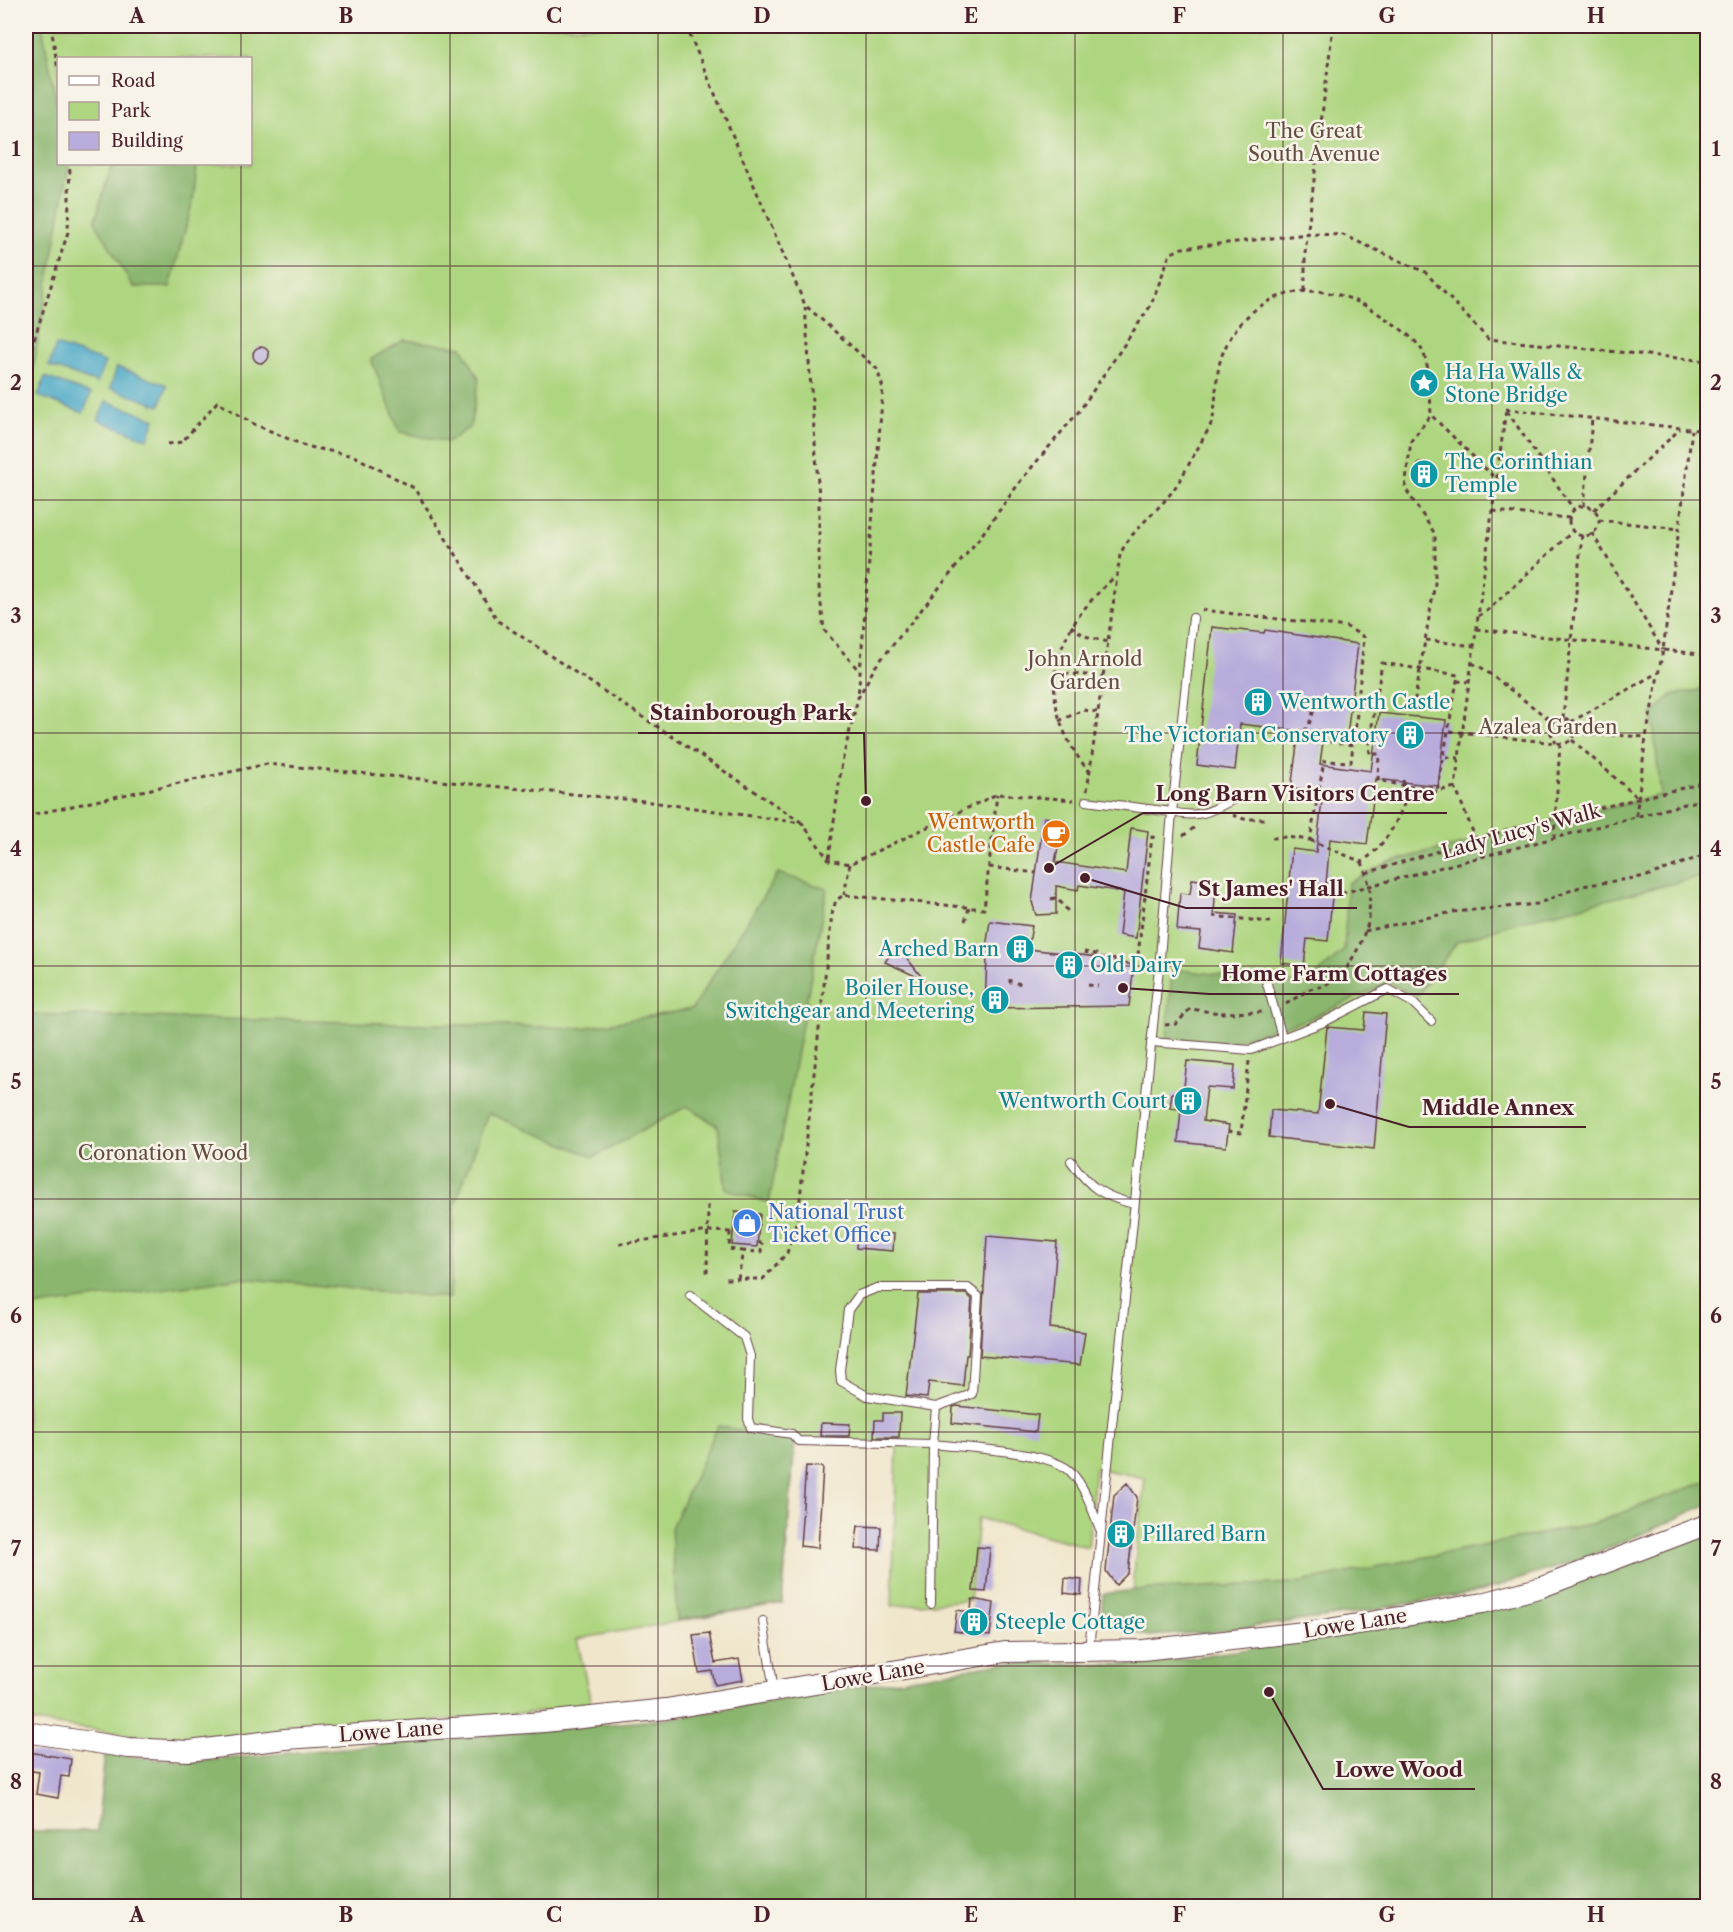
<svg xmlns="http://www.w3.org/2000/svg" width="1733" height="1932" font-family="'Libre Caslon Text',serif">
  <rect width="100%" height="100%" fill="#f7f3e8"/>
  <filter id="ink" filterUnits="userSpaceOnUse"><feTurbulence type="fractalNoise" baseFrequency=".0167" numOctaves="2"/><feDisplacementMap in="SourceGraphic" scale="12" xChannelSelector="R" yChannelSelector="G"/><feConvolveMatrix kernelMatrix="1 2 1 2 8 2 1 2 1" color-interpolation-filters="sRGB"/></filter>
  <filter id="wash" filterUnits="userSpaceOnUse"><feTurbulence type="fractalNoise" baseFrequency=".008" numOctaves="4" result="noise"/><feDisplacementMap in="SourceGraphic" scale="24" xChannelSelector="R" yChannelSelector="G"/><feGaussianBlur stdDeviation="1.35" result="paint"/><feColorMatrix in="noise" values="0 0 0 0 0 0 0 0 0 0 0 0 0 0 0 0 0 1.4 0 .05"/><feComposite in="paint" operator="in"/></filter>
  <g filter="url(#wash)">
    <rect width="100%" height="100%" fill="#f0e6cb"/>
    <!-- green -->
    <path fill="#aed57f" stroke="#7c7a55" stroke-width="1.5" fill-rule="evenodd" d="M 26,26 L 1707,26 L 1707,1504 L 1649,1531 L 1572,1562 L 1482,1591 L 1329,1617 L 1209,1632 L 1137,1609 L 1133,1578 L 1145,1478 L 1095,1468 L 1088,1547 L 978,1518 L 970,1600 L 892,1606 L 897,1446 L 795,1440 L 782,1603 L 577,1639 L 592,1708 L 179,1741 L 26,1721 ZM 58,58 L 250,58 L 250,164 L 58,164 Z"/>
    <!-- forest -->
    <path fill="#8ab66e" stroke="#6a6a4c" stroke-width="1.5" d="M 26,26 L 42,26 L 58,110 L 58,164 L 69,164 L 26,409 Z
      M 112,164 L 191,164 L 197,166 L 193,200 L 170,287 L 133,287 L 95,221 Z
      M 404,340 L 462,347 L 479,379 L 470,427 L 448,442 L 400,432 L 371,359 Z
      M 1707,689 L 1707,875 L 1516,922 L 1457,942 L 1417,996 L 1389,983 L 1306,1020 L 1225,1043 L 1167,1038 L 1172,969 L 1306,985 L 1344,950 L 1348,883 L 1389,862 L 1661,795 L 1652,714 L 1672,695 Z
      M 778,873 L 827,889 L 769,1203 L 726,1189 L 718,1126 L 687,1106 L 594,1157 L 488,1113 L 455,1205 L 450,1298 L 240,1278 L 26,1308 L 26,1014 L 582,1028 L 692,1009 Z
      M 718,1426 L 795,1439 L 782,1603 L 677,1620 L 671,1528 Z
      M 1707,1481 L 1707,1504 L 1649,1531 L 1572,1562 L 1482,1591 L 1329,1617 L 1209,1632 L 1149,1636 L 1101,1622 L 1103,1594 L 1135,1590 L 1296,1583 L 1595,1523 Z
      M 1707,1531 L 1707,1906 L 26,1906 L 26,1831 L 97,1831 L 105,1754 L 191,1762 L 666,1719 L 1002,1663 L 1138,1665 L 1316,1639 L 1488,1609 Z"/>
    <!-- water -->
    <path fill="#47a7c6" stroke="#486378" stroke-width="1.5" d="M 56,345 L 105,362 L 97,383 L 49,366 Z
      M 117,367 L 167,385 L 160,406 L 110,388 Z
      M 45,377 L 91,394 L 83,413 L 38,396 Z
      M 106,401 L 155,419 L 148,439 L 98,420 Z"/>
    <g id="blocks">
      <!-- building -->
      <path fill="#b7acdb" d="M253 355a8 8 0 1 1 16 0a8 8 0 1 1-16 0Z
        M 1418,463 L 1432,464 L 1431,485 L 1417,484 Z
        M 1212,627 L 1264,633 L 1265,630 L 1358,644 L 1347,736 L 1324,734 L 1320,764 L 1371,771 L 1379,713 L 1446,720 L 1438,786 L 1376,779 L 1367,844 L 1330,839 L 1325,896 L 1332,897 L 1328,941 L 1307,939 L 1304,966 L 1281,963 L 1292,849 L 1316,852 L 1323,792 L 1291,789 L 1299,731 L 1240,724 L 1235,770 L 1197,765 Z
        M 1044,817 L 1064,820 L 1055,862 L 1126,873 L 1131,828 L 1148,831 L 1136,938 L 1119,935 L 1124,892 L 1079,885 L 1078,890 L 1056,886 L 1056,914 L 1036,915 L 1032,902 Z
        M 1192,879 L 1216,882 L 1214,913 L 1237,915 L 1233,953 L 1199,948 L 1201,932 L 1177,930 L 1180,893 L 1190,894 Z
        M 990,921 L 1032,926 L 1028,949 L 1115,959 L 1114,962 L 1134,965 L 1129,1006 L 985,1008 L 987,956 L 985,955 Z
        M 892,952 L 902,952 L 924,980 L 885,962 Z
        M 1366,1012 L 1386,1014 L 1374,1149 L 1269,1137 L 1271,1110 L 1318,1114 L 1327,1027 L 1364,1030 Z
        M 1187,1061 L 1235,1065 L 1233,1089 L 1207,1087 L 1203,1121 L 1229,1125 L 1226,1147 L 1178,1142 L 1181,1109 L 1170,1108 L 1172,1093 L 1183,1095 Z
        M 735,1212 L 760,1214 L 757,1247 L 732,1245 Z
        M 857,1232 L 894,1234 L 893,1251 L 856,1248 Z
        M 987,1236 L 1057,1242 L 1050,1328 L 1085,1332 L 1080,1365 L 980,1356 Z
        M 918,1294 L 966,1294 L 972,1299 L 968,1355 L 966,1355 L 963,1386 L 929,1382 L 927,1398 L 906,1396 Z
        M 957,1406 L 1038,1415 L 1036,1432 L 952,1423 L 953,1407 Z
        M 883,1413 L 900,1413 L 899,1437 L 874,1437 L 875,1420 L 883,1420 Z
        M 821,1423 L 850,1424 L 849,1436 L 820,1436 Z
        M 806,1466 L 823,1467 L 818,1548 L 800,1546 Z
        M 1127,1483 L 1137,1497 L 1128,1573 L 1116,1585 L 1106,1571 L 1114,1495 Z
        M 858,1526 L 881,1527 L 880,1550 L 855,1549 Z
        M 977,1547 L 990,1548 L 986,1592 L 973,1591 Z
        M 1065,1578 L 1082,1580 L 1081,1595 L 1064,1593 Z
        M 972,1599 L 994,1603 L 990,1636 L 954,1631 L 957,1610 L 971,1612 Z
        M 709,1633 L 715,1663 L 739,1659 L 743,1680 L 715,1685 L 712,1671 L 699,1673 L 693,1635 Z
        M 29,1752 L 71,1759 L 69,1777 L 61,1776 L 58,1798 L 36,1794 L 39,1772 L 26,1770 Z"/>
    </g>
  </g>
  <g filter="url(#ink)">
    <use href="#blocks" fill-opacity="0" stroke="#633d43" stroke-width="1.5"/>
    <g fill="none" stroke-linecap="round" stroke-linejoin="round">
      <!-- lane casing -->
      <g stroke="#633d43" stroke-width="10">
        <path id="lane" d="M 1086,801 L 1172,812 L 1193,618
          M 1264,973 L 1282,1037
          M 1151,1042 L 1251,1050 L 1324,1022 L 1388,989 L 1413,1003 L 1431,1021
          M 1071,1161 C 1090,1188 1102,1196 1134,1204
          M 690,1295 L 744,1337 L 750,1356 L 748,1419 L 751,1428 L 792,1434 L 798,1441 L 933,1444 L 931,1604
          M 936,1407 L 867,1396 L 841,1381 L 840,1370 L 848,1310 L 859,1295 L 877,1288 L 968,1288 L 978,1296 L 972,1394 L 936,1407 L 933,1444 C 965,1448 1051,1451 1071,1472 C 1086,1488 1092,1510 1100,1529
          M 763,1621 L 774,1690
          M 1089,1649 L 1160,958 L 1172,812 C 1200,819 1211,811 1236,798"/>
      </g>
      <!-- secondary casing -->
      <g stroke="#633d43" stroke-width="22">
        <path id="secondary" d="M 26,1732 L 129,1748 L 189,1751 L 285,1739 L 544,1722 L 666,1709 L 1005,1652 L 1143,1650 L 1322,1630 L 1483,1603 L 1542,1587 L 1708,1524"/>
      </g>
      <!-- path -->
      <path stroke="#633d43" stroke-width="3" stroke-dasharray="4.5 4.5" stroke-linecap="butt" d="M 51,26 L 58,70
        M 686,26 L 805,305 L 877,369 L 883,388 L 858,697
        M 1305,290 L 1305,253 L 1333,26
        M 805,307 L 819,497 L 819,587 L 824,630 L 860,672
        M 26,365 L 68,232 L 70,164
        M 1506,409 L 1708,431
        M 1507,411 L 1574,510
        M 26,439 L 30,455 L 26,476
        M 168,444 L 182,442 L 217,402 L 254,424 L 305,446 L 354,456 L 414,488 L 498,621 L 801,822
        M 1584,506 L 1592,419
        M1569 521a15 15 0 1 1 30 0a15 15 0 1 1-30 0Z
        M 1594,510 L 1680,429
        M 1493,511 L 1569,518
        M 1599,520 L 1679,529
        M 1592,533 L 1663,650
        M 1202,610 L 1347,627 L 1364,637 L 1355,734
        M 1478,616 L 1486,612 L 1573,531
        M 1071,626 L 1085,636 L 1108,642
        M 1476,629 L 1708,655
        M 1426,640 L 1474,646
        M 1382,663 L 1458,675 L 1438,788 L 1405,786 L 1378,780 L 1379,754 L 1370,754 L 1369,745 Z
        M 1472,663 L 1482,668 L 1554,723
        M 1056,673 L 1103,676
        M 1457,681 L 1469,682
        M 1413,710 L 1435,583 L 1435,534 L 1405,488 L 1411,441 L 1431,415
        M 1563,719 L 1582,535
        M 1059,721 L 1083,710 L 1098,712
        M 1571,722 L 1657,673
        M 1450,731 L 1564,744 C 1577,739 1578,728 1568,720 C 1558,718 1551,722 1550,732 L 1556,743
        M 1575,733 L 1645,737
        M 1294,737 L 1353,745 L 1355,734 L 1371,735
        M 1298,738 C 1311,727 1314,713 1315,697
        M 1572,740 L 1638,798
        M 1446,757 L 1459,758
        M 1090,773 C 1031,701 1050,633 1116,576
        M 1403,780 L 1406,799
        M 1087,791 L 1120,555 C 1131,529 1157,513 1174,489 C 1183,476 1191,460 1199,446 C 1203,438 1211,427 1213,418 C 1217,397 1215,375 1222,355 C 1247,291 1314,274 1371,309 C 1385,318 1416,337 1423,352 C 1431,371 1430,395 1431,415 L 1497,480
        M 1699,800 L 1708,740
        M 1233,815 L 1244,819 L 1266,819
        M 26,816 L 267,764 L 644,801 L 802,823 L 829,860 L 850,864 L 997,794 L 1074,800
        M 1636,816 L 1646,737 L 1663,650 L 1692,430
        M 1183,836 L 1195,827
        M 1272,838 L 1286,837 L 1310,840 L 1324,761 L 1351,762 L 1353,745
        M 1554,838 L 1560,744
        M 1310,840 L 1362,862 C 1385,845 1396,825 1406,799 L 1455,787
        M 1483,857 L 1455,787 L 1506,409
        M 829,858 L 842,762 L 858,698 L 875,667 L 981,536 L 1022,479 L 1080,410 L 1151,305 L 1170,254 L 1182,248 L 1307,234 L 1343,235 L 1425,272 L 1488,339 L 1708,361
        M 989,867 L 1036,873
        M 1366,873 L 1507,830 L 1708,782
        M 1342,893 L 1708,798
        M 844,895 L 850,864
        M 1051,899 L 1055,898 L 1064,905 L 1068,912
        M 1213,916 L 1270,922
        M 965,921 L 969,908
        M 1365,931 L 1453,912 L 1537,904 L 1582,886 L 1647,876 L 1708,854
        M 1084,952 L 1101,955
        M 1138,955 L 1152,837 L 1158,838
        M 1010,979 L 1010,982 L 1023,984
        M 1088,985 L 1098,986
        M 1286,1004 L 1310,989 L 1324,986 L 1345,971 L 1359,947 L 1369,921 L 1370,887 L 1362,862
        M 1165,1025 L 1176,1024 L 1190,1009 L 1220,1013 L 1263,1012
        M 1228,1131 L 1241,1133 L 1249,1061
        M 730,1232 L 729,1249 L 742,1251
        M 619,1244 L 709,1231 L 733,1232
        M 707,1273 L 708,1203
        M 726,1279 L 763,1279 L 787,1253 L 798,1216 L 832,914 L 836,900 L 844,895 L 984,909 L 997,794
        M 738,1279 L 743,1251 L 761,1252 L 762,1244 L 757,1241"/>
      <!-- lane -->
      <use href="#lane" stroke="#fff" stroke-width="8"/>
      <!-- secondary -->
      <use href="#secondary" stroke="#fff" stroke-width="20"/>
    </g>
  </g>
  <!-- grid -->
  <path fill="none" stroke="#4a1f2b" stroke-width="1.5" stroke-opacity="0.55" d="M 241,26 L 241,58M 450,26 L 450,1906M 658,26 L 658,1906M 866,26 L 866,1906M 1075,26 L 1075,1906M 1283,26 L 1283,1906M 1492,26 L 1492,1906M 241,164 L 241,1906M 26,266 L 1708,266M 26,500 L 1708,500M 26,733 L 1708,733M 26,966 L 1708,966M 26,1199 L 1708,1199M 26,1432 L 1708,1432M 26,1666 L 1708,1666"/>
  <!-- icons -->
  <defs>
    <g id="sight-disc" transform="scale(1.5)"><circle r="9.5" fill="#0f9aa8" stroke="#f7f3e8"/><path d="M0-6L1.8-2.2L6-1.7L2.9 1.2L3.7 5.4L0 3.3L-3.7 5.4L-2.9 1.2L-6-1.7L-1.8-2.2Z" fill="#fff"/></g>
    <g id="building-disc" transform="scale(1.5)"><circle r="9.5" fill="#0f9aa8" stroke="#f7f3e8"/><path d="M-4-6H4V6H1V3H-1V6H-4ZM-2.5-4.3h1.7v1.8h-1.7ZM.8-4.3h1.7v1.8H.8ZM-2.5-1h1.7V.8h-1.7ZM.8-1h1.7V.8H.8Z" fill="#fff"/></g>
    <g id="cafe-disc" transform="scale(1.5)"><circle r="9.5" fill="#e8710a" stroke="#f7f3e8"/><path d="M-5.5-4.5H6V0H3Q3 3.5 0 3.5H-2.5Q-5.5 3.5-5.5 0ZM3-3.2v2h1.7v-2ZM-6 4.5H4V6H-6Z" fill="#fff"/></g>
    <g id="shop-disc" transform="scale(1.5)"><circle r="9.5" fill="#3f7fe0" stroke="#f7f3e8"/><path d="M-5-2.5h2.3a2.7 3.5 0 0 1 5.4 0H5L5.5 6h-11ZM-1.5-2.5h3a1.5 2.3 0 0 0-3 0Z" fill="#fff"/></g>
  </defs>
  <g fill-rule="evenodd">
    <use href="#sight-disc" x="1424" y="383"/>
    <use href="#building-disc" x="1424" y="474"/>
    <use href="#building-disc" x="1258" y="702"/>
    <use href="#building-disc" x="1410" y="735"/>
    <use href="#cafe-disc" x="1056" y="834"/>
    <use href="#building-disc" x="1020" y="949"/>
    <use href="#building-disc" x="1069" y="965"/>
    <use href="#building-disc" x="995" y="1000"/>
    <use href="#building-disc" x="1188" y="1101"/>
    <use href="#shop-disc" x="747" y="1223"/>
    <use href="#building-disc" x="1121" y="1534"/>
    <use href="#building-disc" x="974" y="1622"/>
  </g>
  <g text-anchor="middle" stroke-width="5" stroke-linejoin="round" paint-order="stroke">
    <!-- park labels -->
    <g font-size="20" fill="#634c40" stroke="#f7f3e8">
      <text x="1314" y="138">The Great<tspan x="1314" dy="23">South Avenue</tspan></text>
      <text x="1085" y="666">John Arnold<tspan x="1085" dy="23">Garden</tspan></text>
      <text x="1548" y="734">Azalea Garden</text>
      <text x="163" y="1160">Coronation Wood</text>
    </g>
    <!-- culture labels -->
    <g font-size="20" fill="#0d838f" stroke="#f7f3e8" text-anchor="start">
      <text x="1445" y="379">Ha Ha Walls &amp;<tspan x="1445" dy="23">Stone Bridge</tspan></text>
      <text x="1445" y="469">The Corinthian<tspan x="1445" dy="23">Temple</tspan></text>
      <text x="1279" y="709">Wentworth Castle</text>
      <text x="1389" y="742" text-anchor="end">The Victorian Conservatory</text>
      <text x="999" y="956" text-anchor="end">Arched Barn</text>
      <text x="1090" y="972">Old Dairy</text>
      <text x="974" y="995" text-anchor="end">Boiler House,<tspan x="974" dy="23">Switchgear and Meetering</tspan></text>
      <text x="1167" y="1108" text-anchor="end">Wentworth Court</text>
      <text x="1142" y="1541">Pillared Barn</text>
      <text x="995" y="1629">Steeple Cottage</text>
    </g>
    <!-- food labels -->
    <g font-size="20" fill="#c56008" stroke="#f7f3e8" text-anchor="end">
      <text x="1035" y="829">Wentworth<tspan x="1035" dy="23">Castle Cafe</tspan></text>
    </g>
    <!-- street labels -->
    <g font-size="20" fill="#4a1f2b" stroke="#f7f3e8">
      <text transform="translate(1521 831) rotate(-15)" y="7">Lady Lucy's Walk</text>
      <text transform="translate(1355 1623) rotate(-9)" y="7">Lowe Lane</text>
      <text transform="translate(873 1675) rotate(-10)" y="7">Lowe Lane</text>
      <text transform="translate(391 1731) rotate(-4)" y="7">Lowe Lane</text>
    </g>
    <!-- shop labels -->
    <g font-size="20" fill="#366cbe" stroke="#f7f3e8" text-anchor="start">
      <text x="768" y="1219">National Trust<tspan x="768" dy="23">Ticket Office</tspan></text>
    </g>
  </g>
  <!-- callouts -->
  <path fill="none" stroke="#4a1f2b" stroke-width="2" d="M866 801L864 733H638M1049 868L1143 813H1447M1085 878L1186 908H1357M1123 988L1209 994H1459M1330 1104L1409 1127H1586M1269 1692L1323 1789H1475"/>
  <g fill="#4a1f2b" stroke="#f7f3e8" stroke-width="2">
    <circle cx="866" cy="801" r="6"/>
    <circle cx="1049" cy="868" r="6"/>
    <circle cx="1085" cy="878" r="6"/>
    <circle cx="1123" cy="988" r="6"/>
    <circle cx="1330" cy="1104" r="6"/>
    <circle cx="1269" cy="1692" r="6"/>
  </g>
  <g font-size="21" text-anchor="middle" font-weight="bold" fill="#4a1f2b" stroke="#f7f3e8" stroke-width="5" stroke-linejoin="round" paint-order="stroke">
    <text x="751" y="720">Stainborough Park</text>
    <text x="1295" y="801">Long Barn Visitors Centre</text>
    <text x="1271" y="896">St James' Hall</text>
    <text x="1334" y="981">Home Farm Cottages</text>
    <text x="1498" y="1115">Middle Annex</text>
    <text x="1399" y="1777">Lowe Wood</text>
  </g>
  <!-- margin -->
  <rect width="1733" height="1932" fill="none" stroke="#f7f3e8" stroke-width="66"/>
  <!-- legend -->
  <rect x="57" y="57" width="195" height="108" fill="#f7f3e8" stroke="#b29e9c" stroke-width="1.5"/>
  <rect x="69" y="76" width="30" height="9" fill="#ffffff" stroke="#b29e9c" stroke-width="1.5"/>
  <text x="111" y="87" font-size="18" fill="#4a1f2b">Road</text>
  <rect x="69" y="102" width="30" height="18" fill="#aed57f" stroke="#b29e9c" stroke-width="1.5"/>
  <text x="111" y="117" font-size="18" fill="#4a1f2b">Park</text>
  <rect x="69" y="132" width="30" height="18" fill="#b7acdb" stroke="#b29e9c" stroke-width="1.5"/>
  <text x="111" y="147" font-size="18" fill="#4a1f2b">Building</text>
  <rect x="33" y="33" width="1667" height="1866" fill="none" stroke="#4a1f2b" stroke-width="2"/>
  <g font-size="20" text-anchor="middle" font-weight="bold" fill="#4a1f2b">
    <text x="137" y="23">A</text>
    <text x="346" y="23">B</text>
    <text x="554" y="23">C</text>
    <text x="762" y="23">D</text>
    <text x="971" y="23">E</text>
    <text x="1179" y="23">F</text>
    <text x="1387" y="23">G</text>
    <text x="1596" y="23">H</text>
    <text x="16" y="156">1</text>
    <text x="1716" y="156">1</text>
    <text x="16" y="390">2</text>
    <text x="1716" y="390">2</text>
    <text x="16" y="623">3</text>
    <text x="1716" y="623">3</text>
    <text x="16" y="856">4</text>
    <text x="1716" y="856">4</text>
    <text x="16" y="1089">5</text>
    <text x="1716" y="1089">5</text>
    <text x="16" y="1323">6</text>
    <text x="1716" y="1323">6</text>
    <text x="16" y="1556">7</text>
    <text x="1716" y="1556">7</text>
    <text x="16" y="1789">8</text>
    <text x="1716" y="1789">8</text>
    <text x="137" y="1922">A</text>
    <text x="346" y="1922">B</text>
    <text x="554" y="1922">C</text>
    <text x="762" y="1922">D</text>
    <text x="971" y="1922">E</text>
    <text x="1179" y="1922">F</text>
    <text x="1387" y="1922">G</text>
    <text x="1596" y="1922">H</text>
  </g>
</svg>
